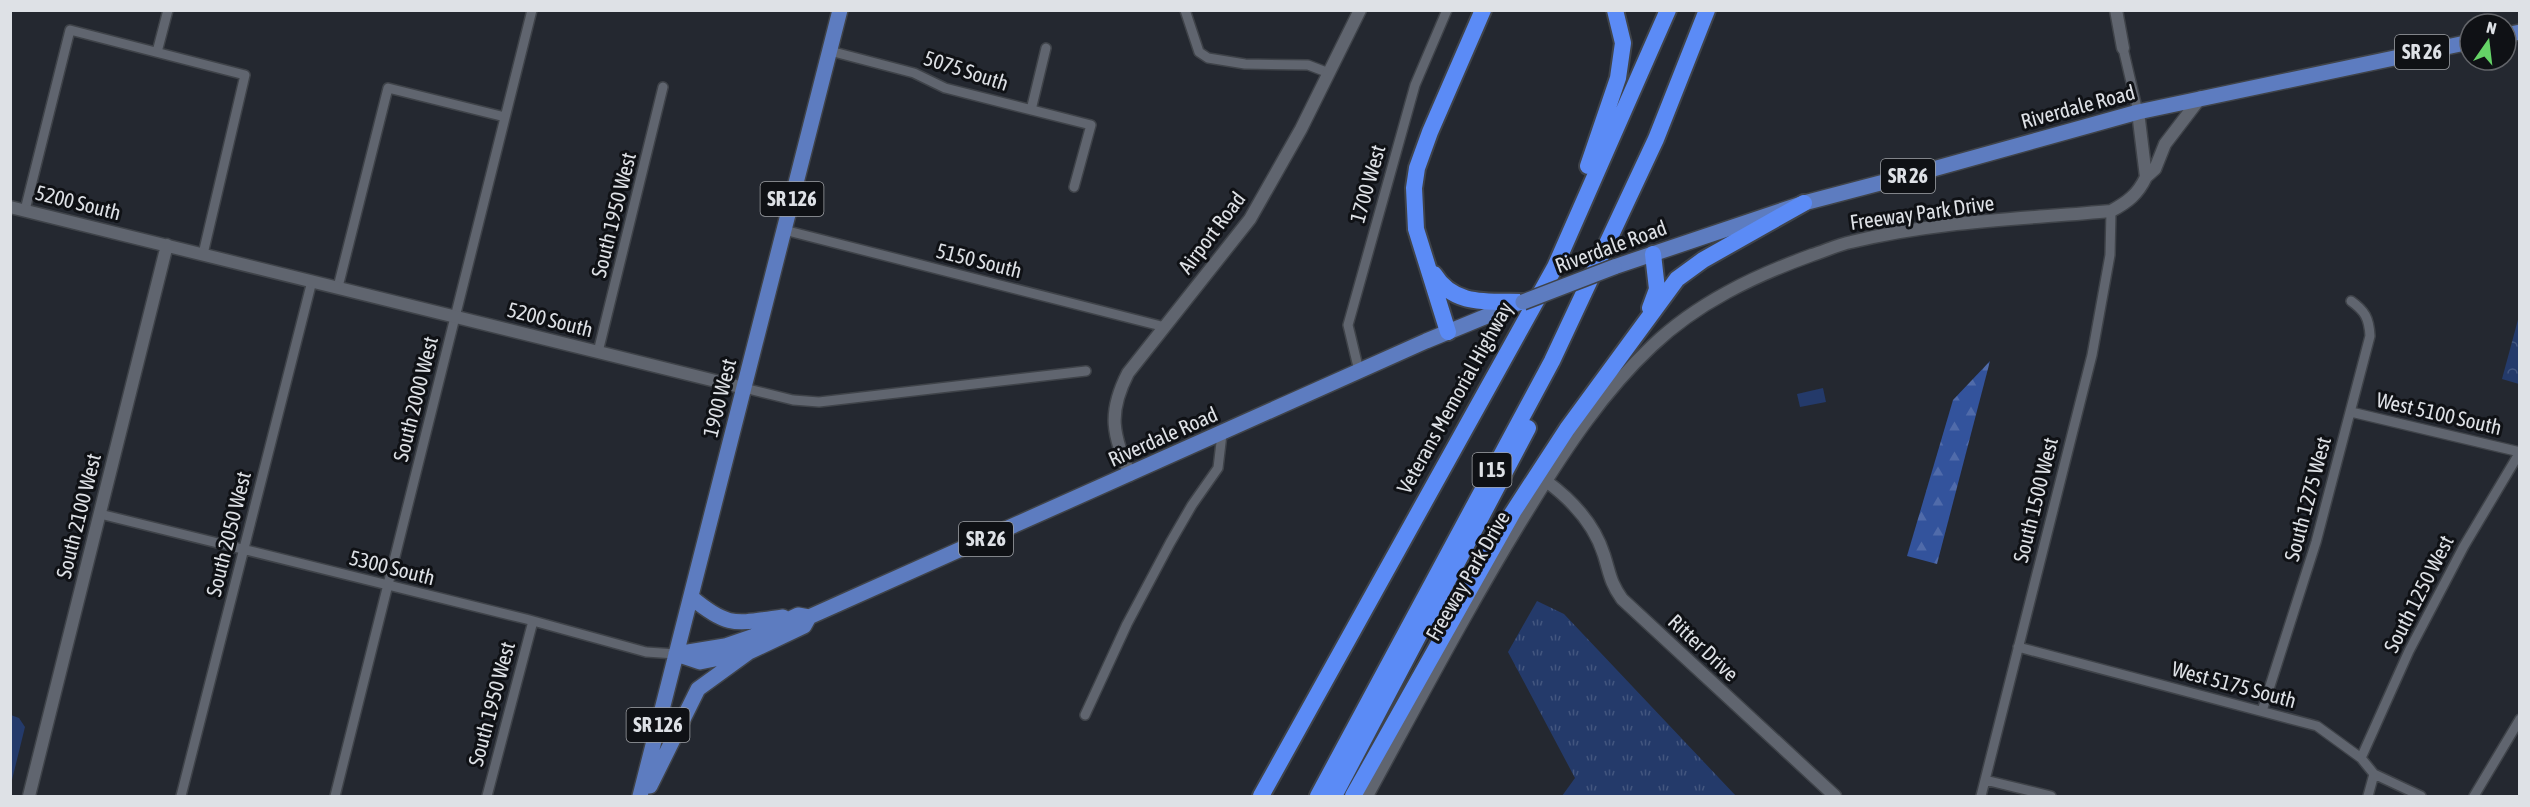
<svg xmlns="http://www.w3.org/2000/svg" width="2530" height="807" font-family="'Asap Condensed',sans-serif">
  <defs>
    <pattern id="grass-tufts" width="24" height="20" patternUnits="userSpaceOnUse" patternTransform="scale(1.5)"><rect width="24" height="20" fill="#243a6a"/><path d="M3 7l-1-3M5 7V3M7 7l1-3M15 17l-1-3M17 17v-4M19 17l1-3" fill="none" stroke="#43567f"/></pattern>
    <pattern id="forest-firs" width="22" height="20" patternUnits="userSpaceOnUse" patternTransform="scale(1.5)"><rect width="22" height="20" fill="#33539c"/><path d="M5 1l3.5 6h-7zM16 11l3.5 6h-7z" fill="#506baa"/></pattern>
    <pattern id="park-crowns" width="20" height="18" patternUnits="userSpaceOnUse" patternTransform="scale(1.5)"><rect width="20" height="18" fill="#243a6a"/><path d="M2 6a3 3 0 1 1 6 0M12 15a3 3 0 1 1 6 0" fill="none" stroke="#43567f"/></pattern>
  </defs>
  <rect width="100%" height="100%" fill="#242830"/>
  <!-- grass -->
  <path fill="url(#grass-tufts)" d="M 1537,601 L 1564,614 L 1736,796 L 1562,796 L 1575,778 L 1508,652 Z"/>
  <!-- forest -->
  <path fill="url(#forest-firs)" d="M 1990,361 L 1937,564 L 1907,556 L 1953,400 Z"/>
  <!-- park -->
  <path fill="url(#park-crowns)" d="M 2519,316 L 2520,384 L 2519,384 L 2502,379 Z"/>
  <!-- garden -->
  <path fill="#243a6a" d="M 1823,388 L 1826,402 L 1800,407 L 1797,394 Z
    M 11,715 L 19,718 L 25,727 L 11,784 Z"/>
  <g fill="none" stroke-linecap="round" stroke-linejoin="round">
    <!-- minor casing -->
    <g stroke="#3f4349" stroke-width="12">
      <path id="minor" d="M 1185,10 L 1199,52 L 1208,58 L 1245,64 L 1308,65 L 1329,73
        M 2123,48 L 2138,112
        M 830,51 L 914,73 L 945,88 L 1091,125 L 1074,187
        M 157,52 L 168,10
        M 1031,110 L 1046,48
        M 25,210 L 70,30 L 245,75 L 203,254
        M 784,230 L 1165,327
        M 338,287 L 388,88 L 505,117
        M 598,352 L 663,87
        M 1359,371 L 1348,325 L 1415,85 L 1447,10
        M 744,388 L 793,400 L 819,402 L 1086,371
        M 2351,412 L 2520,452
        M 100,514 L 526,619 L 646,652 L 676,654
        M 2018,647 L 2317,726 L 2361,758 L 2374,774 L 2421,796
        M 2262,711 L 2316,542 L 2370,336 C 2369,318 2365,311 2351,301
        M 1085,715 L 1127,624 L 1170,543 L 1192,505 L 1218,468 L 1222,434
        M 2361,758 L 2409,651 L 2464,546 L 2520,452
        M 1985,780 L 2051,796
        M 181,796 L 312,281
        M 335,796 L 532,10
        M 487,796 L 533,621
        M 1981,796 L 2092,355 L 2110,255 L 2111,211
        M 2368,796 L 2374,774
        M 2474,796 L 2520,719"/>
    </g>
    <!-- tertiary casing -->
    <g stroke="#3f4349" stroke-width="15">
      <path id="tertiary" d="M 2116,10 L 2123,48
        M 2146,177 L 2155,169 L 2165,144 L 2201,97
        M 10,207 L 744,388
        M 1130,475 C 1113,434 1107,414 1128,373 L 1250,219 L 1301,129 L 1360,10
        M 1546,481 C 1572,500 1594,523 1604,555 C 1610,574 1610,582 1622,599 L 1835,796
        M 29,796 L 167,245
        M 1367,796 C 1420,699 1472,600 1531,505 C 1566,448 1603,392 1652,346 C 1697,303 1754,276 1812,255 C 1825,251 1837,245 1851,242 C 1935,221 2024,219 2111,211 C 2128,202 2138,194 2146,177 L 2138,112"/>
    </g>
    <!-- primary casing -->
    <g stroke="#3f4349" stroke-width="18">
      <path id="primary" d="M 2506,35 L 2520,32
        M 1614,267 L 1804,203 L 1926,171 L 2138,112 L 2470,42
        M 691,597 C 729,629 736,623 783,617
        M 676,654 L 725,646 L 754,636 L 798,615 L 809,617 L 1426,341 L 1521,302
        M 676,654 L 700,662 L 749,652 L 804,626 L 809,617
        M 650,786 L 698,689 L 749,652
        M 640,796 L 840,10"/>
    </g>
    <!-- motorway casing -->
    <g stroke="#3f4349" stroke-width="20">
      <path id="motorway" d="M 1588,166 L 1618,78 L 1623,43 L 1615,10
        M 1434,274 C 1454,307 1489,301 1523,302
        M 1650,308 L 1657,289 L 1653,254
        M 1448,332 L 1416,229 L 1414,188 L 1417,168 L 1430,132 L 1483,10
        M 1261,796 L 1555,267 L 1668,10
        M 1318,796 L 1552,361 L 1656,139 L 1707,10
        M 1334,796 L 1528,428
        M 1353,796 L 1513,512 L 1567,429 L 1677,279 L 1703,260 L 1804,203"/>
    </g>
    <!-- minor -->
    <use href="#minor" stroke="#60656f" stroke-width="9"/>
    <!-- tertiary -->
    <use href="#tertiary" stroke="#60656f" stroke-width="12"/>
    <!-- primary -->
    <use href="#primary" stroke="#5d7cc0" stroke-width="15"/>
    <!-- motorway -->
    <use href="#motorway" stroke="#5b8bf6" stroke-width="16"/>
    <!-- primary-bridge casing -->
    <g stroke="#3f4349" stroke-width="18" stroke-linecap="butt">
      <path id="primary-bridge" d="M 1523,302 L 1614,267"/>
    </g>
    <!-- primary-bridge -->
    <use href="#primary-bridge" stroke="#5d7cc0" stroke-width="15"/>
  </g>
  <g text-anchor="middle" stroke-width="6" stroke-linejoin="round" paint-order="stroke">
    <!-- shield labels -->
    <g fill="#0f1115" stroke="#a0a3a7" stroke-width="1.5">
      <rect x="2395" y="35" width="54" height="34" rx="4.5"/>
      <rect x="1881" y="159" width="54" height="34" rx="4.5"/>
      <rect x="760.5" y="182" width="63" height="34" rx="4.5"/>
      <rect x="1472.5" y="453" width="39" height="34" rx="4.5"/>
      <rect x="959" y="522" width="54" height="34" rx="4.5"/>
      <rect x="626.5" y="708" width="63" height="34" rx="4.5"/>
    </g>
    <g font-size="20" font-weight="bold" fill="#dee1e6">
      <text x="2422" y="59">SR 26</text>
      <text x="1908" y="183">SR 26</text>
      <text x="792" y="206">SR 126</text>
      <text x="1492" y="477">I 15</text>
      <text x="986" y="546">SR 26</text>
      <text x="658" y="732">SR 126</text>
    </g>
    <!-- street labels -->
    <g font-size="21" fill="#dee1e6" stroke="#0f1115">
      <text transform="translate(966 71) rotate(18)" y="7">5075 South</text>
      <text transform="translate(2078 107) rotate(-15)" y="7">Riverdale Road</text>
      <text transform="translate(1368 184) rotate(-74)" y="7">1700 West</text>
      <text transform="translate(78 203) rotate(14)" y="7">5200 South</text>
      <text transform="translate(1922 213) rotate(-8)" y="7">Freeway Park Drive</text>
      <text transform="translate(614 215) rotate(-76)" y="7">South 1950 West</text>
      <text transform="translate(1212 233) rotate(-53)" y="7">Airport Road</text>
      <text transform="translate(1611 247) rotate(-20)" y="7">Riverdale Road</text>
      <text transform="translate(979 261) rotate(14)" y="7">5150 South</text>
      <text transform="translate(550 320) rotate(14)" y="7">5200 South</text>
      <text transform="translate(720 398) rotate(-76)" y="7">1900 West</text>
      <text transform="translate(1455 398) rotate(-61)" y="7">Veterans Memorial Highway</text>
      <text transform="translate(416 399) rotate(-76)" y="7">South 2000 West</text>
      <text transform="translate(2439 414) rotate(13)" y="7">West 5100 South</text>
      <text transform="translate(1163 437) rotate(-24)" y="7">Riverdale Road</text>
      <text transform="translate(2308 499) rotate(-75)" y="7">South 1275 West</text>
      <text transform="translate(2036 500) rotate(-76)" y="7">South 1500 West</text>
      <text transform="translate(79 516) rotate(-76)" y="7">South 2100 West</text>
      <text transform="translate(229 534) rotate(-76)" y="7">South 2050 West</text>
      <text transform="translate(392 568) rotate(14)" y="7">5300 South</text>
      <text transform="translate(1468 576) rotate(-60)" y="7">Freeway Park Drive</text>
      <text transform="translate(2419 594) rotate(-63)" y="7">South 1250 West</text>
      <text transform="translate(1703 648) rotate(43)" y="7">Ritter Drive</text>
      <text transform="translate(2234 685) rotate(15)" y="7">West 5175 South</text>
      <text transform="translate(492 704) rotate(-75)" y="7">South 1950 West</text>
    </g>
  </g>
  <!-- border -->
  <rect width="2530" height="807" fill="none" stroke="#dee1e6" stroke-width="24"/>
  <!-- north arrow -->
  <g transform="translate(2488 42) rotate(14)"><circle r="28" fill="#0f1115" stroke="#626469" stroke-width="1.5"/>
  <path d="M0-4.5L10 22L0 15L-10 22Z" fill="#65d467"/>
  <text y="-9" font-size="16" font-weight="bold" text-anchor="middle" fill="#dee1e6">N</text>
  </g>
</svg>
